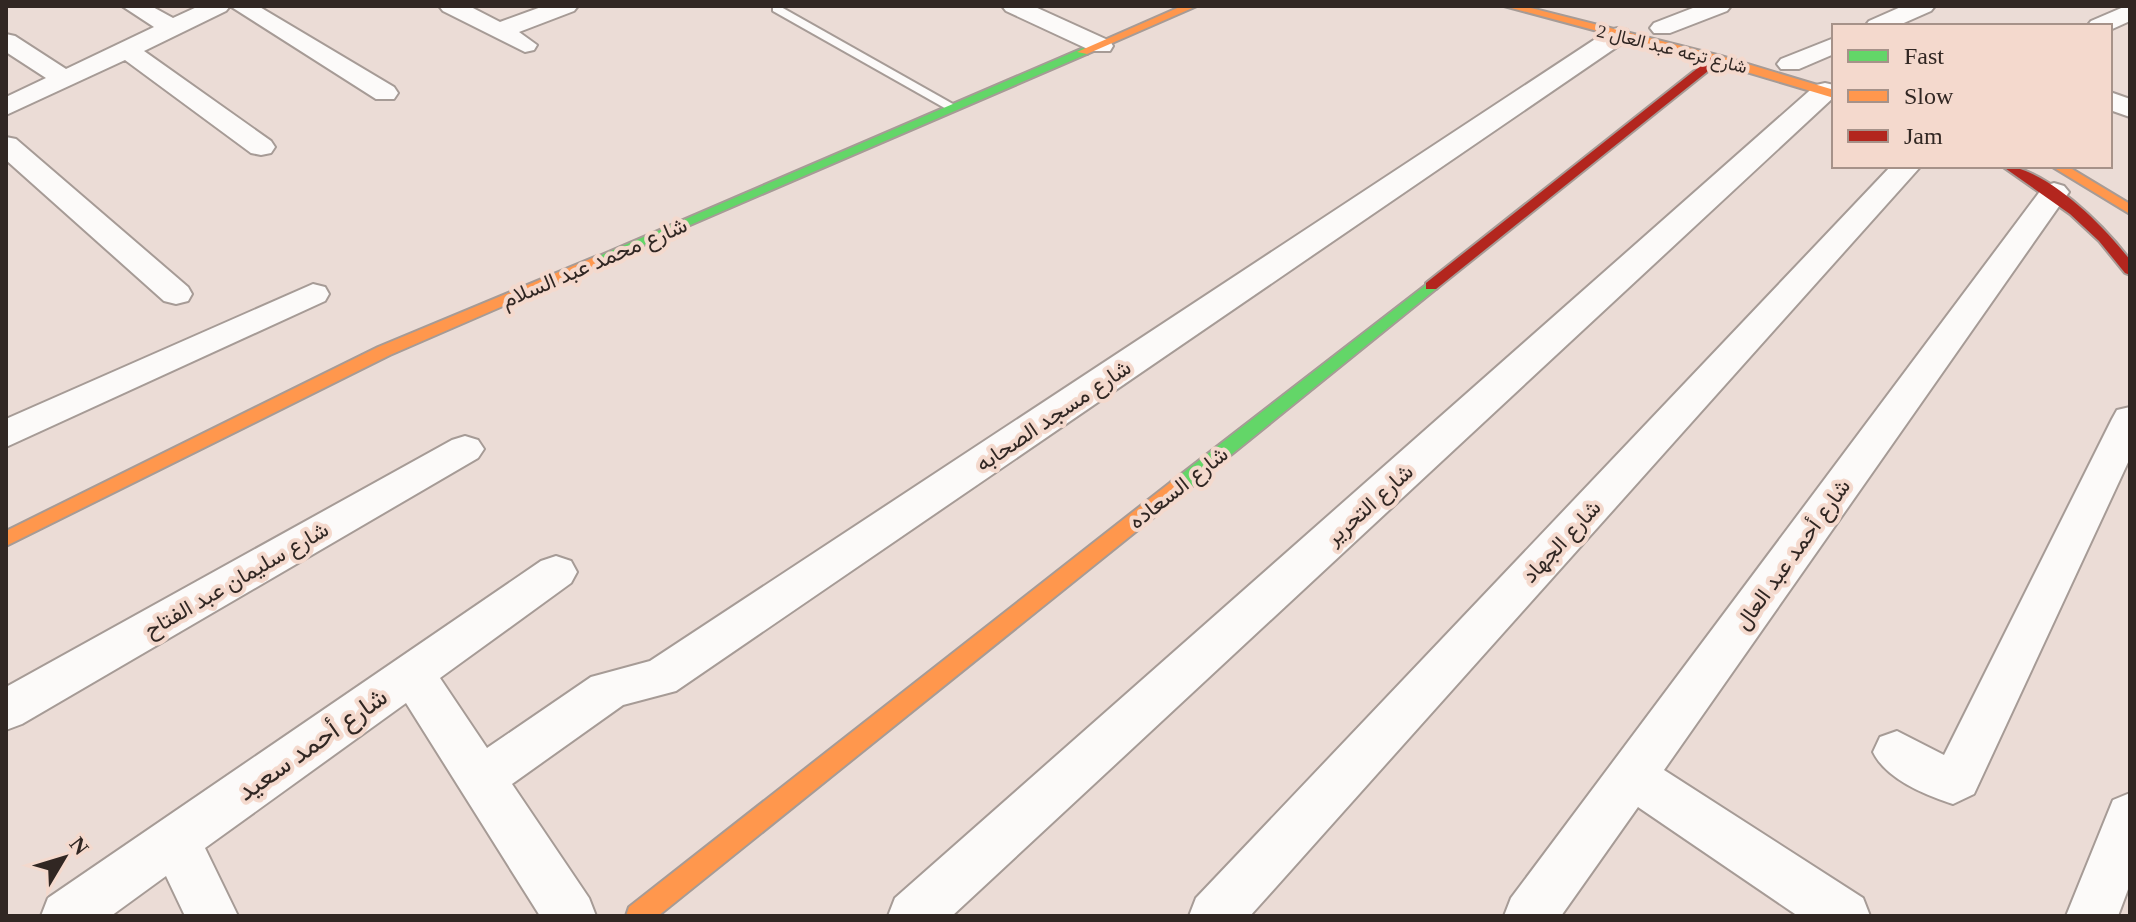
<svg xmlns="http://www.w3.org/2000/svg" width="2136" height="922" font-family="'Times New Roman',Vazirmatn,serif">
  <rect width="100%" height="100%" fill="#ebdcd6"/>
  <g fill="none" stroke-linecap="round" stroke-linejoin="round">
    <!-- lane casing -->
    <g stroke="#a69b96" stroke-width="4">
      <path id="lane" d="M 773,7 L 781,7 L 960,108 L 950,111 L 773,11 Z"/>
    </g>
    <!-- street casing -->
    <g stroke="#a69b96" stroke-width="4">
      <path id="street" d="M 122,6 L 151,6 L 173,18 L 199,6 L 230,6 L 226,11 L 144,51 L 271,141 L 275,147 L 271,153 L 261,155 L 251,153 L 125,60 L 6,115 L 6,97 L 46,78 L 6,52 L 6,34 L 15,36 L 66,69 L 154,27 Z
        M 230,6 L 258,6 L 394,87 L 398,93 L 394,99 L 376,99 Z
        M 439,6 L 469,6 L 500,22 L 544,6 L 578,6 L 574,11 L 519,32 L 537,45 L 534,50 L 525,52 L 443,11 Z
        M 1002,6 L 1033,6 L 1110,41 L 1113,46 L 1110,51 L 1092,51 L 1006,11 Z
        M 1698,6 L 1731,6 L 1727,11 L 1670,33 L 1654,33 L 1650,28 L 1654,23 Z
        M 1903,6 L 1935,6 L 1931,11 L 1897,26 L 1865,26 L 1869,21 Z
        M 2126,6 L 2130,6 L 2130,21 L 2110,30 L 2110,26 L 2087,26 L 2091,21 Z
        M 1618,28 L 1627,30 L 1630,35 L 1627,40 L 676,691 L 623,705 L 512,784 L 589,898 L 596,916 L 540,916 L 406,703 L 205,848 L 238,916 L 185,916 L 166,876 L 111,916 L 41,916 L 48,898 L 541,561 L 556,556 L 571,561 L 577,572 L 571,583 L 440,678 L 487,748 L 591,677 L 650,661 L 1609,30 Z
        M 1834,38 L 1834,54 L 1799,69 L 1781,69 L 1777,64 L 1781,59 Z
        M 1825,83 L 1834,85 L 1834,97 L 952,916 L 888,916 L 895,898 L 1816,85 Z
        M 2110,92 L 2130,99 L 2130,117 L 2110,110 Z
        M 6,137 L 16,139 L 188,287 L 192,294 L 188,301 L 176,304 L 164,301 L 6,160 Z
        M 1891,166 L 1921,166 L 1250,916 L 1189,916 L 1196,898 Z
        M 2054,183 L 2064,186 L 2069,192 L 1664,770 L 1863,898 L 1870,916 L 1798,916 L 1638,807 L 1561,916 L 1504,916 L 1511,898 L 2044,186 Z
        M 313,284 L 325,287 L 329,294 L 325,301 L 6,447 L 6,419 Z
        M 2130,407 L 2130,458 L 1974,794 L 1953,804 C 1925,795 1886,779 1873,752 L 1880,737 L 1897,731 L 1944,755 L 2112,419 L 2117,410 Z
        M 465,436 L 478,440 L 484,449 L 478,458 L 22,724 L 6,730 L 6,687 L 452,440 Z
        M 2130,793 L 2130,884 L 2118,916 L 2066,916 L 2113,800 Z"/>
    </g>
    <!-- fast casing -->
    <g stroke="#a69b96" stroke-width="4">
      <path id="fast" d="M 1083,48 L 1089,52 L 1087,54 L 602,263 L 592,263 L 590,260 Z
        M 1431,281 L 1439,286 L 1436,289 L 1185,492 L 1171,492 L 1169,487 L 1171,482 Z"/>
    </g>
    <!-- slow casing -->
    <g stroke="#a69b96" stroke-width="4">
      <path id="slow" d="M 1182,6 L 1197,6 L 1087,54 L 1077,52 Z
        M 1504,6 L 1523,6 L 1721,56 L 1834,90 L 1834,98 L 1713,62 Z
        M 2051,166 L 2067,166 L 2130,204 L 2130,214 Z
        M 597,256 L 602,257 L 602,263 L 390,355 L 6,546 L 6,531 L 378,347 Z
        M 1178,480 L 1185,482 L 1187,487 L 1185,492 L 658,916 L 626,916 L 629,907 L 1171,482 Z"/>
    </g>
    <!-- jam casing -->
    <g stroke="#a69b96" stroke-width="4">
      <path id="jam" d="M 1713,56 L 1723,59 L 1436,289 L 1426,289 L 1426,283 Z
        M 2002,166 C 2045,166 2105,227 2130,260 L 2130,275 L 2125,273 L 2099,241 L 2070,214 Z"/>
    </g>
    <!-- lane -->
    <use href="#lane" fill="#fcfaf9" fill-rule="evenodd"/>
    <!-- street -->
    <use href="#street" fill="#fcfaf9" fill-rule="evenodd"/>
    <!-- fast -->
    <use href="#fast" fill="#63d668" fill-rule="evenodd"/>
    <!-- slow -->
    <use href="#slow" fill="#ff974d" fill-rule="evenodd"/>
    <!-- jam -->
    <use href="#jam" fill="#b3261e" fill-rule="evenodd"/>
  </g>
  <g text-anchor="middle" stroke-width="8" stroke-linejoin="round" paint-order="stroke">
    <!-- far-street labels -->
    <g font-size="18" fill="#312723" stroke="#f4d9cd">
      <text transform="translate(1672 49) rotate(14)" y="6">شارع ترعه عبد العال 2</text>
    </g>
    <!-- street labels -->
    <g font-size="22" fill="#312723" stroke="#f4d9cd">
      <text transform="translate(594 262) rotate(-23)" y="8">شارع محمد عبد السلام</text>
      <text transform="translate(1053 415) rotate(-34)" y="8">شارع مسجد الصحابه</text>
      <text transform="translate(1178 487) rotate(-38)" y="8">شارع السعاده</text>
      <text transform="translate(1369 504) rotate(-42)" y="8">شارع التحرير</text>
      <text transform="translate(1561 541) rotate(-47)" y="8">شارع الجهاد</text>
      <text transform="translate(1792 554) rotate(-54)" y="8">شارع أحمد عبد العال</text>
      <text transform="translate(236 579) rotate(-30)" y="8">شارع سليمان عبد الفتاح</text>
    </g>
    <!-- near-street labels -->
    <g font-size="26" fill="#312723" stroke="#f4d9cd">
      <text transform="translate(312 744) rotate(-35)" y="9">شارع أحمد سعيد</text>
    </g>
  </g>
  <!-- border -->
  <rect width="2136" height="922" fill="none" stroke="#312723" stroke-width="16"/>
  <!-- legend -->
  <rect x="1832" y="24" width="280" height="144" fill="#f4d9cd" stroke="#a69289" stroke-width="2"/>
  <rect x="1848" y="50" width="40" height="12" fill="#63d668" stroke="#a69289" stroke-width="2"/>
  <text x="1904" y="64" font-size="24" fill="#312723">Fast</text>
  <rect x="1848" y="90" width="40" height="12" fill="#ff974d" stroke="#a69289" stroke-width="2"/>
  <text x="1904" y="104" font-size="24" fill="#312723">Slow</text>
  <rect x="1848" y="130" width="40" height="12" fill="#b3261e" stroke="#a69289" stroke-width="2"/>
  <text x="1904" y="144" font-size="24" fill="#312723">Jam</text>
  <!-- north arrow -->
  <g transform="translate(64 858) rotate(52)" stroke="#f4d9cd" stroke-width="6" paint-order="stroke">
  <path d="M0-6L14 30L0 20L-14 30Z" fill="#312723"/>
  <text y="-12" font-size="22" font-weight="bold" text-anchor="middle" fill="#312723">N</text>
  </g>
</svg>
